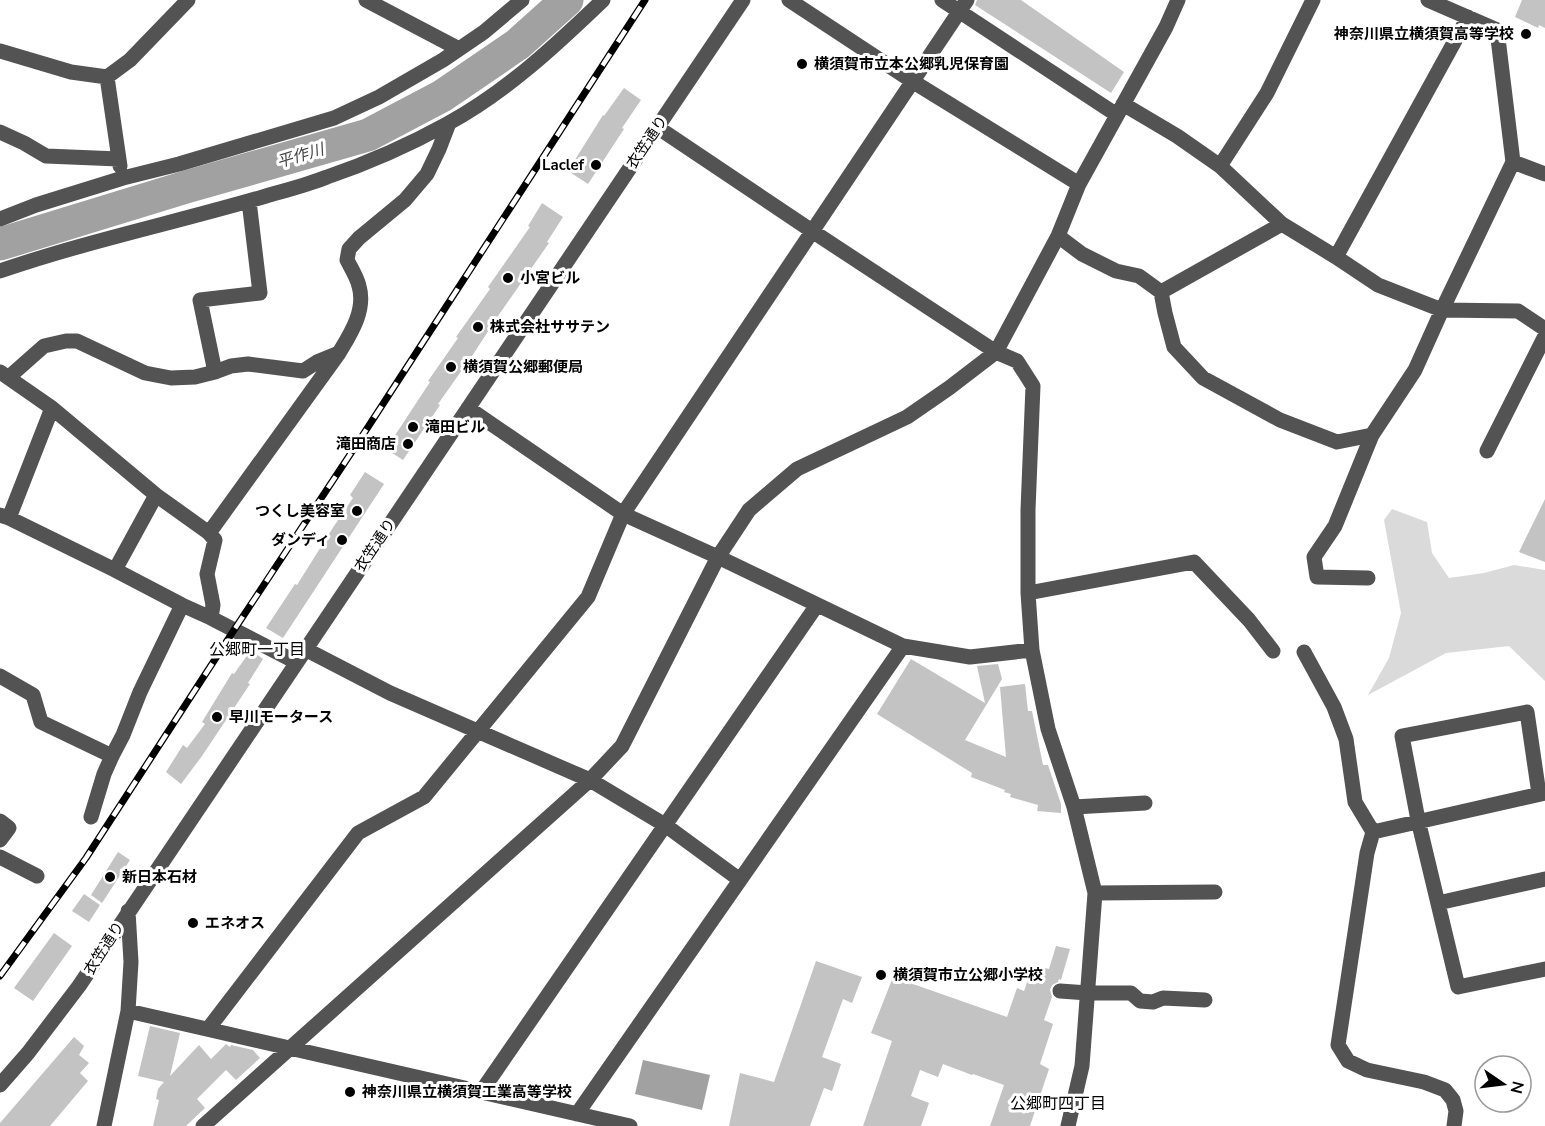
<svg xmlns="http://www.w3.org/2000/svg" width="1545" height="1126" font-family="'Nunito Sans','Noto Sans JP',sans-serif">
  <rect width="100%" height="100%" fill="#fff"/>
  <!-- green -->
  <path fill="#dadada" d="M 1392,509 L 1427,522 L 1432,553 L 1449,578 L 1484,573 L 1514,565 L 1545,570 L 1545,681 L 1509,646 L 1446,653 L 1368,695 L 1389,658 L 1401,613 L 1384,520 Z"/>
  <!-- water -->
  <path fill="#a1a1a1" d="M 643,1060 L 710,1075 L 702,1110 L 635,1094 Z"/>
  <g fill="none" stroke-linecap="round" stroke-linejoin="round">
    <!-- river -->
    <path stroke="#a1a1a1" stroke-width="33" d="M 0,244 L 186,187 L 368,135 L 442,96 L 518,44 L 567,0"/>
  </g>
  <!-- building -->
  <path fill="#c3c3c3" d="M 977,0 L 1021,0 L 1124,72 L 1111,93 L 975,5 Z
    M 1522,0 L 1545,0 L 1545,28 L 1539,25 L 1538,28 L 1515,17 Z
    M 624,88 L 641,100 L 622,128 L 624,129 L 588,184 L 568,171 L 603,115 L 604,116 Z
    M 542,203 L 563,217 L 547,242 L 549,243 L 498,316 L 474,353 L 438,404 L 440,405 L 403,460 L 386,449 L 430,382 L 428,381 L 458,338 L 456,337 L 490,289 L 488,287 L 530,227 L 528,226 Z
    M 365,472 L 384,484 L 283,638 L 266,628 L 295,584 L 297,585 L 334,526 L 353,498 L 350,495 Z
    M 1545,499 L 1545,562 L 1519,552 Z
    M 251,650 L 263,659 L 248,683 L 250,684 L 202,756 L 181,784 L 166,772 L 183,745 L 187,748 L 205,724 L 202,722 L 232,673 L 234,674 Z
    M 911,659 L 985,703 L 977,666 L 998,664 L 1002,679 L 965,740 L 1006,757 L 1000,687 L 1025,684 L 1028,711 L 1032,711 L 1043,765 L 1048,765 L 1061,804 L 1061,813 L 1037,811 L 1038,805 L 1010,797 L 1011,794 L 1004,792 L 1005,790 L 971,777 L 972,773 L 877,714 Z
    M 118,852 L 130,860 L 102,903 L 91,895 Z
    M 84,894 L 100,905 L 89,922 L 72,911 Z
    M 54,933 L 72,946 L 33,1001 L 14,988 Z
    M 1056,946 L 1070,949 L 1061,980 L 1059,979 L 1058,982 L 1052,985 L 1050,990 L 1052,997 L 1044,1020 L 1053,1024 L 1040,1064 L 1049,1069 L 1030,1126 L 990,1126 L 1004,1085 L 973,1074 L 972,1075 L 943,1064 L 938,1077 L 920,1070 L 911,1096 L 929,1103 L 921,1126 L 863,1126 L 892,1041 L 871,1033 L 893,977 L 1007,1017 L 1017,988 L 1024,991 L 1033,965 L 1049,969 Z
    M 816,961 L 862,977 L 852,1003 L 843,999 L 822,1057 L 841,1064 L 832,1091 L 824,1088 L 810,1126 L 729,1126 L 740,1073 L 774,1082 Z
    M 150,1026 L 180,1033 L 170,1076 L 199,1045 L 211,1059 L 226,1044 L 230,1047 L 231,1045 L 253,1050 L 260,1058 L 236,1080 L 226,1070 L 197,1099 L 205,1108 L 186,1126 L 153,1126 L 159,1100 L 156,1099 L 158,1089 L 164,1082 L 138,1076 Z
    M 74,1037 L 84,1046 L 79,1055 L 89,1063 L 80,1073 L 88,1081 L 50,1126 L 0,1126 L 0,1123 Z"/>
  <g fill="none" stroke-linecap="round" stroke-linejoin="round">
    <!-- minor -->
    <path stroke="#535353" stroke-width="15" d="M 366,0 L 459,49
      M 789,0 L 912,81 L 1079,184
      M 942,0 L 1117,115
      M 1428,0 L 1497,30 L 1513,162 L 1545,174
      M 0,51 L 71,72 L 107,77 L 130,60 L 188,0
      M 107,77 L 120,166
      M 1123,104 L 1177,136 L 1220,166 L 1282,224 L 1336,257 L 1378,285 L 1442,310 L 1518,311 L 1545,329
      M 657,127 L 812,231 L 996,352 L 1017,361 L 1033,386 L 1028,510 L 1028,593 L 1032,650 L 1048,729 L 1074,807 L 1095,893 L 1082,1066 L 1068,1126
      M 0,132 L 24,143 L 46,156 L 119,159
      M 1220,166 L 1267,93 L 1313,0
      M 0,219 L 36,205 L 123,178 L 179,164 L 334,118 L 379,97 L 443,60 L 484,32 L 522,0
      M 1058,236 L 1082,254 L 1116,271 L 1139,276 L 1161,292 L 1165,313 L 1174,347 L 1203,378 L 1280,420 L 1337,442 L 1372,435 L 1415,370 L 1442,310 L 1513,162
      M 1336,257 L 1468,17
      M 0,271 C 87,241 178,222 266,196 C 287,190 307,185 327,177 C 368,163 409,145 447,124 C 506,92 555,46 603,0
      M 1161,292 L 1282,224
      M 0,372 L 52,408 L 156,495 L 209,533 L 215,540 L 207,574 L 213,605 L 211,618
      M 215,372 L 200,300 L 260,293 L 249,201
      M 9,377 L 44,346 L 66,341 L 77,341 L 145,373 L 171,378 L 195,377 L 215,372 L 231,366 L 248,364 L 303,371 L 317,362 L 339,353
      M 468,408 L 623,514 L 718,557 L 903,646 L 970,657 L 1032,650
      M 1487,451 L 1545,336
      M 0,515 L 9,518 L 115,570 L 182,605 L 211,618 L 296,662
      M 9,518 L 52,408
      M 209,533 L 339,353 C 351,333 366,310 359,286 C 357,277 351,268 347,260 L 349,249 L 359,238 L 405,200 L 427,174 L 439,149 L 449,123
      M 115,570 L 156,495
      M 1368,578 L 1317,577 L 1314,557 L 1335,526 L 1372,435
      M 1028,593 L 1194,562 L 1249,620 L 1273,651
      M 305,649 L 390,693 L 590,780 L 665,825 L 740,880
      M 1304,652 L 1334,707 L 1346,739 L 1355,802 L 1373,832
      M 0,676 L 33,695 L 41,722 L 112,756 L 123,735 L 140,692 L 182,605
      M 1539,794 L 1527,712 L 1402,736 L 1418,820 L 1458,987 L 1545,969
      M 1074,807 L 1145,803
      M 91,817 L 104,774 L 112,756
      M 0,821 L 9,828 L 0,840
      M 0,857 L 37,876
      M 1095,893 L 1215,892
      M 1438,903 L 1545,879
      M 1060,991 L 1088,993 L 1131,993 L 1140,1001 L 1153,1002 L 1163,998 L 1205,1000
      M 128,1011 L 630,1126
      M 208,1029 L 358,833 L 424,797 L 588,597 L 623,514 L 967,0
      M 0,1085 L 28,1053 L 79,986 L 743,0
      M 481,1092 L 817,605
      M 577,1114 L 903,646
      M 104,1126 L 128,1011 L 131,962 L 128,911
      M 203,1126 L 590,780 L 622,746 L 718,557 L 749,510 L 797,469 L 907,417 L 949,388 L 996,352 L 1058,236 L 1079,184 L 1166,27 L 1178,0
      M 1454,1126 L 1456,1111 L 1453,1100 L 1445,1090 L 1424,1082 L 1367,1070 L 1348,1061 L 1338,1045 L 1367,853 L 1373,832 L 1545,793"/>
    <!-- rail casing -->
    <g stroke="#000" stroke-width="7">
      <path id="rail" d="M 0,976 L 86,858 L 234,630 L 357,444 L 645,0"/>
    </g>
    <!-- rail -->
    <use href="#rail" stroke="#fff" stroke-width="4.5" stroke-dasharray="14" stroke-linecap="butt"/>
  </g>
  <!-- markers -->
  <g fill="#000" stroke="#fff" stroke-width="2">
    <circle cx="1526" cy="34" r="6"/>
    <circle cx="802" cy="64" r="6"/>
    <circle cx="596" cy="165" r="6"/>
    <circle cx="508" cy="278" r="6"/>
    <circle cx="478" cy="327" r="6"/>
    <circle cx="451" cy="367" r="6"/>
    <circle cx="413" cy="427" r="6"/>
    <circle cx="408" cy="444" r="6"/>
    <circle cx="357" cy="511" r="6"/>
    <circle cx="342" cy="540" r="6"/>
    <circle cx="217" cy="717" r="6"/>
    <circle cx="110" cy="877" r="6"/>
    <circle cx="193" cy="923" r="6"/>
    <circle cx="881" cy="975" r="6"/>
    <circle cx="350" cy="1092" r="6"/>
  </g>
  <g text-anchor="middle" stroke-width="6" stroke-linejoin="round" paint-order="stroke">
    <!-- poi labels -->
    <g font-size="15" font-weight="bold" fill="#000" stroke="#fff" text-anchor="start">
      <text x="1514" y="39" text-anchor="end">神奈川県立横須賀高等学校</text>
      <text x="814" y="69">横須賀市立本公郷乳児保育園</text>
      <text x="584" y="170" text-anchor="end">Laclef</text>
      <text x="520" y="283">小宮ビル</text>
      <text x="490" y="332">株式会社ササテン</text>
      <text x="463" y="372">横須賀公郷郵便局</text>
      <text x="425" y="432">滝田ビル</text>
      <text x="396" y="449" text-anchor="end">滝田商店</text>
      <text x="345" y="516" text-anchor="end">つくし美容室</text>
      <text x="330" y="545" text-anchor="end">ダンディ</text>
      <text x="229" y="722">早川モータース</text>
      <text x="122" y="882">新日本石材</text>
      <text x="205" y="928">エネオス</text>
      <text x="893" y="980">横須賀市立公郷小学校</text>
      <text x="362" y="1097">神奈川県立横須賀工業高等学校</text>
    </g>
    <!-- street labels -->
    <g font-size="15" fill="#000" stroke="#fff">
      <text transform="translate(647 142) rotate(-56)" y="5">衣笠通り</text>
      <text transform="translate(375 545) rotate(-56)" y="5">衣笠通り</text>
      <text transform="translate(104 948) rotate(-57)" y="5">衣笠通り</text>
    </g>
    <!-- water labels -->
    <g font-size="16" font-style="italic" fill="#424242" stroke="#fff">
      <text transform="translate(300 155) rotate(-17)" y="6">平作川</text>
    </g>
    <!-- neighbourhood labels -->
    <g font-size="16" fill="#000" stroke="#fff">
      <text x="257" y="655">公郷町一丁目</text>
      <text x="1058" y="1109">公郷町四丁目</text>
    </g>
  </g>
  <!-- north arrow -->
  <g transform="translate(1503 1084) rotate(104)"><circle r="28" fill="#ffffff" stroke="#999999" stroke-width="1.5"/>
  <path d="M0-4.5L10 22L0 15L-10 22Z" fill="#000000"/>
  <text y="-9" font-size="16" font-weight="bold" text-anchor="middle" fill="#000000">N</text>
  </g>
</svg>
